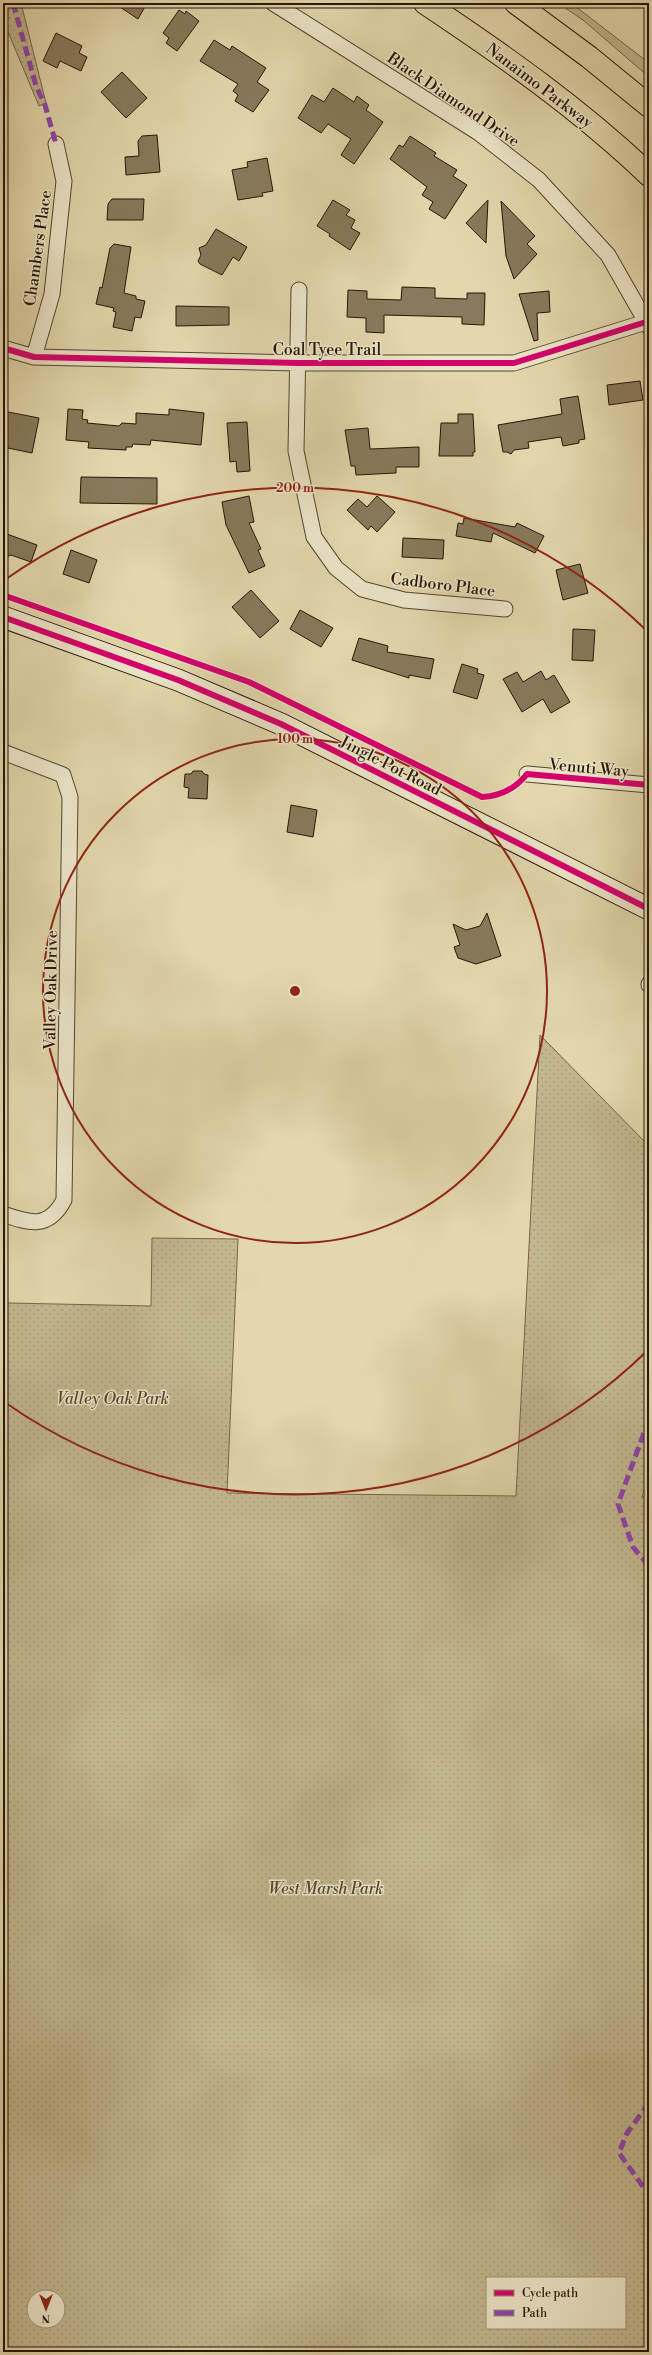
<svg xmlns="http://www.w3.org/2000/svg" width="652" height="2355" font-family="'Libre Bodoni',serif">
  <defs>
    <pattern id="park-dots" width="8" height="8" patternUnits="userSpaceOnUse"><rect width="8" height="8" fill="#c3b790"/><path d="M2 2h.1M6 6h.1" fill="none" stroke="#a79c7b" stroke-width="1.8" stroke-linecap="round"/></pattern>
  </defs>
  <rect width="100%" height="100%" fill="#e3d8ad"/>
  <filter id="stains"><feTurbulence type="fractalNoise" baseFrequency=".005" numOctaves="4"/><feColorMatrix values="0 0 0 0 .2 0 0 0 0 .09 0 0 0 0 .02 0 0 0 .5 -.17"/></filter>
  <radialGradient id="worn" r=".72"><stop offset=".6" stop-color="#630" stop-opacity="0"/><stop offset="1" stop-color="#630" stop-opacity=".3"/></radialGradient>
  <!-- grass -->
  <path fill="#c3b790" stroke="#74664a" d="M 558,3 L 571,3 L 649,63 L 649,77 L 583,20 Z"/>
  <!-- park -->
  <path fill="url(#park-dots)" stroke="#74664a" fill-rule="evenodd" d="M 3,3 L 21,3 L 46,103 L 39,106 L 3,20 Z
    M 540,1035 L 649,1146 L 649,1477 L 642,1497 L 649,1497 L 649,2352 L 3,2352 L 3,1301 L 9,1303 L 151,1306 L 152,1238 L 238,1239 L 227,1493 L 516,1496 ZM 487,2278 L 625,2278 L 625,2328 L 487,2328 ZM 34,2297 L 58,2297 L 58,2321 L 34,2321 Z"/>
  <!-- building -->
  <path fill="#887a5c" stroke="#251505" d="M 114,3 L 147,3 L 138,19 Z
    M 179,10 L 185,14 L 186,11 L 199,21 L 177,51 L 166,43 L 169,38 L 163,33 Z
    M 56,33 L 82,46 L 79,53 L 87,57 L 81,71 L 60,61 L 57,68 L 43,61 Z
    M 214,40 L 230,50 L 232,46 L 266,68 L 257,82 L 269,90 L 253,112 L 235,101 L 238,95 L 233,91 L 238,84 L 200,61 Z
    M 122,72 L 147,98 L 126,118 L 101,92 Z
    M 333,88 L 354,102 L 357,96 L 369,105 L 366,110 L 383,122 L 354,164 L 341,155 L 351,139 L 328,124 L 321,133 L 298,118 L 312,95 L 324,102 Z
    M 157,135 L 160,172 L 126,175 L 125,157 L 139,156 L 138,141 L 142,136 Z
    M 410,136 L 436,153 L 434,156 L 457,170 L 453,176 L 467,185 L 445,219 L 429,209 L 433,202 L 422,195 L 427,187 L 390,159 L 399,145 L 403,147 Z
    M 267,158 L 273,191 L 262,193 L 263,196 L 238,200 L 232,170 L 248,167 L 247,162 Z
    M 112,199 L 144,199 L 143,220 L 107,220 L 108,204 Z
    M 333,200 L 350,210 L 346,215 L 355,220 L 351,228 L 360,233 L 350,250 L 329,236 L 330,234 L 317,226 Z
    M 488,200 L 486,243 L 466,223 Z
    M 501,201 L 535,236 L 527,244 L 537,254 L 514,279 L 506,256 Z
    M 216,229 L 247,247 L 239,261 L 233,257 L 222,275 L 200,264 L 198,261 L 201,255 L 199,248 L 206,245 Z
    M 114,244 L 131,247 L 124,293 L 136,296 L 136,299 L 145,301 L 141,318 L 135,317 L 132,331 L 113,327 L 116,312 L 113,311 L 114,308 L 96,304 L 100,287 L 102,288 L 110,248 Z
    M 402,287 L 435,288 L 435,298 L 467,299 L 467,293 L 485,293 L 484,325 L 462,324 L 462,317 L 384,315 L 384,333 L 366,332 L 366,318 L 347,317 L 348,290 L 367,291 L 367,299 L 401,300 Z
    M 549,291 L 550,312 L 537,313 L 538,340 L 534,341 L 519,294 Z
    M 176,306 L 229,307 L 229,325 L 176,326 Z
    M 640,381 L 643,400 L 609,405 L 607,385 Z
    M 578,396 L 585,439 L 579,440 L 579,443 L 563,446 L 561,437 L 528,442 L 529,448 L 514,450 L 511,454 L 507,452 L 503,452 L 498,425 L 562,414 L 560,399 Z
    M 68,409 L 83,410 L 82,419 L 88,420 L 87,423 L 119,426 L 122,423 L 136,424 L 136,413 L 169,415 L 169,409 L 204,413 L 201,445 L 151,440 L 150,445 L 133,444 L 132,447 L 126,447 L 126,450 L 88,448 L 89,442 L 66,440 Z
    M 3,411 L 39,418 L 32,453 L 3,447 Z
    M 458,414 L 473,414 L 475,452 L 473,452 L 473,456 L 439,456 L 441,423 L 458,423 Z
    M 247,422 L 250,471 L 237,472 L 236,461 L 230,462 L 227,423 Z
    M 368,428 L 370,449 L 419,447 L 419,467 L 396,467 L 396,473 L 356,475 L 355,466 L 351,466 L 345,430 Z
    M 81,477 L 157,478 L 157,504 L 80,503 Z
    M 249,496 L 254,522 L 249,523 L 261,549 L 258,550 L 265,566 L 249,573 L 226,525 L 222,502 Z
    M 377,496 L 395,512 L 377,532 L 371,526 L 368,530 L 347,510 L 358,499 L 367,507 Z
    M 464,518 L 515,527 L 517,523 L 544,536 L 535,553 L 493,533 L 491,542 L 456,536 L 458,523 L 463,524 Z
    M 7,534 L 37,545 L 31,562 L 11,555 L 3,559 L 3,545 Z
    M 403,538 L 444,540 L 443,559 L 402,557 Z
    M 71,550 L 97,560 L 89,583 L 63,574 Z
    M 580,564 L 588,593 L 563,600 L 556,570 Z
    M 251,590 L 279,621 L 260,638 L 232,607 Z
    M 300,610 L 333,628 L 321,647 L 290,629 Z
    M 573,629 L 595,630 L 593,661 L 572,660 Z
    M 359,638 L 388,646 L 387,652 L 434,659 L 430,679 L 409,675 L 409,678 L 352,660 Z
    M 462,664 L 478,669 L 477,673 L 484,675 L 477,699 L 453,692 Z
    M 541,671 L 546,680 L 554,675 L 570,702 L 551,713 L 543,699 L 522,712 L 503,679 L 517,672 L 523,682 Z
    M 193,771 L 202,771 L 204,774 L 208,775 L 207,799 L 188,798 L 189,788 L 184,787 L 185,774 L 191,774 Z
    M 291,805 L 317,810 L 313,837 L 287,832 Z
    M 487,913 L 501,956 L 476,964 L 458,958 L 454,947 L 460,945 L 453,924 L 466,930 L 480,926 Z"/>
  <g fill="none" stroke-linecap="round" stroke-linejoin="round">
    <!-- street casing -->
    <g stroke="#54462f" stroke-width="17">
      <path id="street" d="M 273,3 L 479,133 L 539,180 L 608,255 L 649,327
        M 299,290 L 296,451 L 314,537 L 336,568 L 362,589 L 404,600 L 505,609
        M 3,348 L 34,357 L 298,363 L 514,363 L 646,322
        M 34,357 L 52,294 L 64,181 L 56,144
        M 3,752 L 63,775 L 70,797 L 64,1200 C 48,1230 29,1223 3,1214
        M 527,774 L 649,785
        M 649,984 L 649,985"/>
    </g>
    <!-- secondary casing -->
    <g stroke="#251505" stroke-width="23">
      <path id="secondary" d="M 3,617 L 178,680 L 281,724 L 649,909"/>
    </g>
    <!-- highway casing -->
    <g stroke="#251505" stroke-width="24">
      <path id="highway" d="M 425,3 C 503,55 581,110 649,175
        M 516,3 L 589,57 L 649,106"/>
    </g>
    <!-- street -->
    <use href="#street" stroke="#ede6ca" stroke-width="15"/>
    <!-- secondary -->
    <use href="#secondary" stroke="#ede6ca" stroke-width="21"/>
    <!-- highway -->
    <use href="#highway" stroke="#e3d8ad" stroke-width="22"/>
    <!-- quiet -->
    <path stroke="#8e44ad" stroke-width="5" stroke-dasharray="10 5" stroke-linecap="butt" d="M 13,3 L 36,86 L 45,105 L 56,144
      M 649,1419 L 618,1504 L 633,1547 L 649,1566
      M 649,2055 L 649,2079
      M 649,2103 L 627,2133 L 619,2153 L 649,2195"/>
    <!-- cycleway casing -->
    <g stroke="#ede6ca" stroke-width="8">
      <path id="cycleway" d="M 3,348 L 34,357 L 298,363 L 514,363 L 646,322
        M 3,595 L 249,682 L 482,797 C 500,796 516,788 527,774 L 649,785
        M 3,617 L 178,680 L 281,724 L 649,909"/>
    </g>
    <!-- cycleway -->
    <use href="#cycleway" stroke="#d6006c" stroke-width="6"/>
  </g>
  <!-- distance rings -->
  <g fill="none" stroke="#8f2418" stroke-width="2">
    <circle cx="295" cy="991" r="252"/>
    <path d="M648 1350A503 503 0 0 1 6 1403M6 579A503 503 0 0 1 648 632"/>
  </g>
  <g text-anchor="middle" stroke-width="3" stroke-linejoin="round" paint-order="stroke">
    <!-- street labels -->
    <g font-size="16" fill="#251505" stroke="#ede6ca">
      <text transform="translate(540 85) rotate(37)" y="6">Nanaimo Parkway</text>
      <text transform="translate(454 99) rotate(34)" y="6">Black Diamond Drive</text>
      <text transform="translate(37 248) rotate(-82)" y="6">Chambers Place</text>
      <text x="327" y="355">Coal Tyee Trail</text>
      <text transform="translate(443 584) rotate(7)" y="6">Cadboro Place</text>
      <text transform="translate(391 765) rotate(27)" y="6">Jingle Pot Road</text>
      <text transform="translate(589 767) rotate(5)" y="6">Venuti Way</text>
      <text transform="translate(50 990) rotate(-89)" y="6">Valley Oak Drive</text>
    </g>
    <!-- park labels -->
    <g font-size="16" font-style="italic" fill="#54462f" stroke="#ede6ca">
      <text x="113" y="1404">Valley Oak Park</text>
      <text x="326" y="1894">West Marsh Park</text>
    </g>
  </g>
  <circle cx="295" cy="991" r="6" fill="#8f2418" stroke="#ede6ca" stroke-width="2"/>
  <g font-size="12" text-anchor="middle" font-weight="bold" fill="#8f2418" stroke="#ede6ca" stroke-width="3" stroke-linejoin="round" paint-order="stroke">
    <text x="295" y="492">200 m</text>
    <text x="295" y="743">100 m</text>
  </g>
  <!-- margin -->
  <rect width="652" height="2355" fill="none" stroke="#e3d8ad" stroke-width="16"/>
  <rect x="4" y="4" width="644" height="2347" fill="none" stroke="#251505" stroke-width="2"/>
  <rect x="8" y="8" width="636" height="2339" fill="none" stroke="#251505"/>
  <!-- legend -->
  <rect x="486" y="2277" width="140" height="52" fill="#ede6ca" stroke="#9d927b"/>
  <rect x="494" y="2290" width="20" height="6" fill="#d6006c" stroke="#9d927b"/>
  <text x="522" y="2297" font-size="12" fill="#251505">Cycle path</text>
  <rect x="494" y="2310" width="20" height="6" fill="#8e44ad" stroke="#9d927b"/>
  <text x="522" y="2317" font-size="12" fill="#251505">Path</text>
  <!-- north arrow -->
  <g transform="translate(46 2309) rotate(180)"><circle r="19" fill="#ede6ca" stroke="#9d927b"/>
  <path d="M0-3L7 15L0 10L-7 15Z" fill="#8f2418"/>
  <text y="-6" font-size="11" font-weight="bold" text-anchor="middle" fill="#251505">N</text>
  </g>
  <rect width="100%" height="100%" filter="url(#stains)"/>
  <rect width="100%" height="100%" fill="url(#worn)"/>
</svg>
